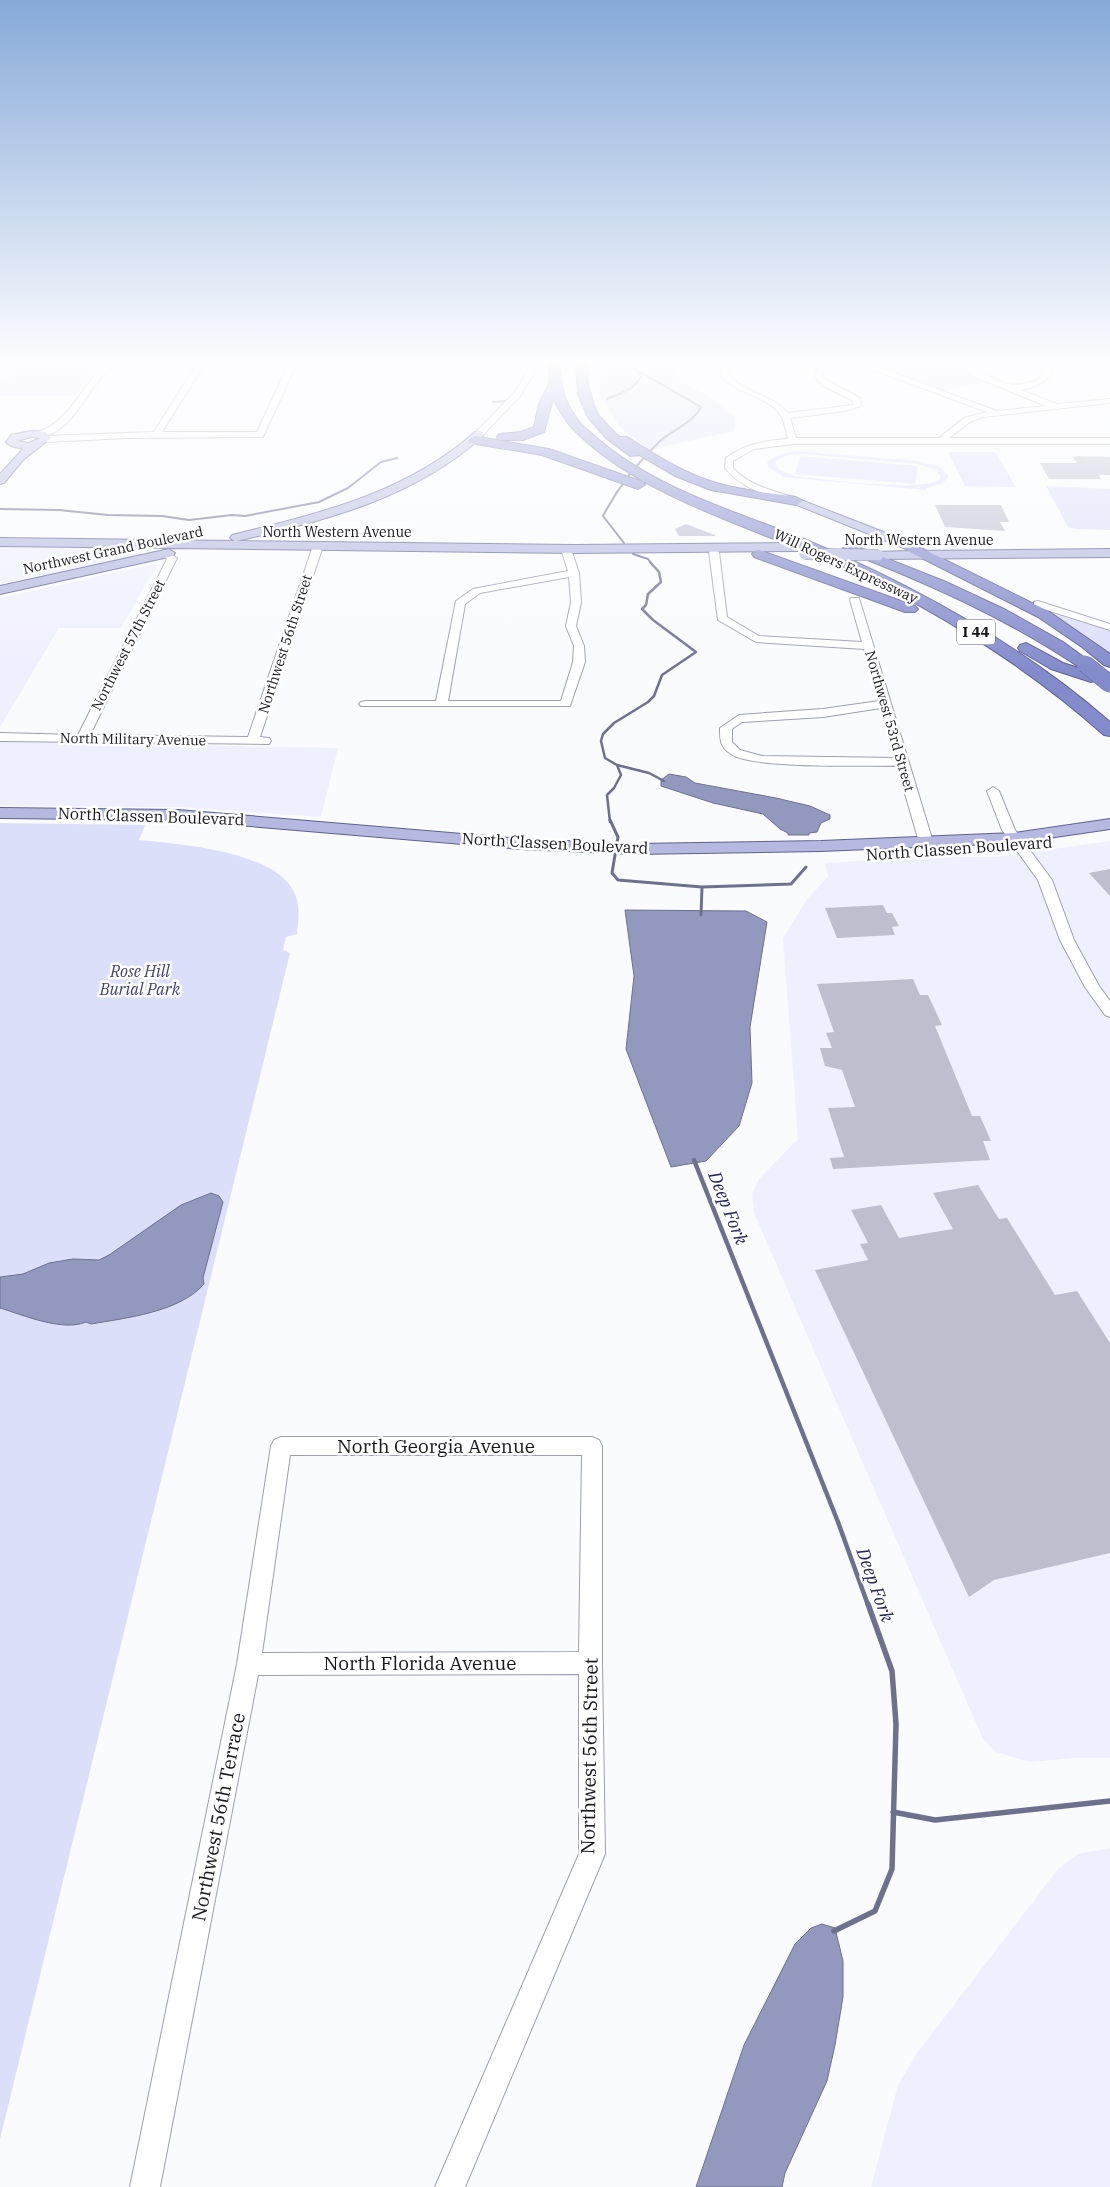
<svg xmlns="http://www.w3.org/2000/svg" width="1110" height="2187" font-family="'IBM Plex Serif',serif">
  <rect width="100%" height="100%" fill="#fafbfe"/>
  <!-- built -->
  <path fill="#eef0ff" d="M 0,547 L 137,549 L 139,555 L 0,584 Z
    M 158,563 L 121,628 L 59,628 L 0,727 L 0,598 Z
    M 0,742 L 338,748 L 321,817 L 179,807 L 0,806 Z
    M 1110,841 L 1110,1758 L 1075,1758 L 1030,1762 L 996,1752 L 983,1739 L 754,1213 L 752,1193 L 759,1179 L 798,1139 L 783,938 L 807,899 L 828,877 L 825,863 L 930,857 L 996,857 Z
    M 1110,1848 L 1110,2187 L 871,2187 L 898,2085 L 917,2053 L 1058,1869 L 1078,1854 Z"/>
  <!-- green -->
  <path fill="#dcdffa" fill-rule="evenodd" d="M 6,365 L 99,365 L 75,396 L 0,396 L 0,382 L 2,379 L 7,379 L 13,373 L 8,372 L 10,369 L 3,369 Z
    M 602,365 L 679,365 L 674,369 L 681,382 L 709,396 L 736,418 L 734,431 L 648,450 L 621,428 L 599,393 Z
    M 869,365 L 959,365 L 976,375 L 990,381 L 942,391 Z
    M 795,451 L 918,461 L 938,466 L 948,475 L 948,478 L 941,484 L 927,488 L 926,490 L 782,477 L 783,476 L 769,467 L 767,462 L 778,455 ZM 803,454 L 919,464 L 936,470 L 940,475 L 940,479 C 924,493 820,479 795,476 L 780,470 L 776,466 L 776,461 L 788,455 Z
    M 948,452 L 995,452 L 1016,487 L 965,486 Z
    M 800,456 L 918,466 L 915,484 L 795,474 Z
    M 1046,486 L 1110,489 L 1110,530 L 1076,529 L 1068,527 Z
    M 1036,609 L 1110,630 L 1110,658 Z
    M 0,823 L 145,825 L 139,840 C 179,844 275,851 294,892 C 301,906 298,920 297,934 L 286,937 L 283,950 L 290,953 L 0,2139 Z"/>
  <!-- water -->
  <path fill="#9398bf" stroke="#6e718e" d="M 669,774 L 686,777 L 695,783 L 776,798 L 810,806 L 830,815 L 830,819 L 821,823 L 817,832 L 809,833 L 809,835 L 788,835 L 788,833 L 780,829 L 763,814 L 713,803 L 661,786 L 661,780 Z
    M 625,910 L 746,911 L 767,922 L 750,1027 L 752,1083 L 739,1126 L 706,1161 L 671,1167 L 626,1049 L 634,976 Z
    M 211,1193 L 219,1196 L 223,1202 L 203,1278 L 204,1284 C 180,1312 126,1318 91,1324 L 86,1322 C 63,1332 23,1315 0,1308 L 0,1277 L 23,1274 L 49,1263 L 73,1259 L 99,1260 L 109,1255 L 181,1205 Z
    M 822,1924 L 835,1928 L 843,1961 L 843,1997 L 835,2045 L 827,2081 L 785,2173 L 782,2187 L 696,2187 L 744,2045 L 795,1944 L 811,1928 Z"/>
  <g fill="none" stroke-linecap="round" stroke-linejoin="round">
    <!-- stream-far4 -->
    <path stroke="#6e718e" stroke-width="2" d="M 607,399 C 621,393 634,390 641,376 L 638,372
      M 493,402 L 505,401
      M 0,509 L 59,510 L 108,515 L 162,516 L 189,520 L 232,515 L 245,516 L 319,502 L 348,488 L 381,462 L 397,458
      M 624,543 L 603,516 C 618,487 636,464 659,442 C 673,429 692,424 701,407 L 628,365
      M 633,554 L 648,559 L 651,563"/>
    <!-- stream-far3 -->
    <path stroke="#6e718e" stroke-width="2.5" d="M 617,765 L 649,773 L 664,781
      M 610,822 L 607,795 L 614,788 L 621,775 L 617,765 L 605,758 L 601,741 L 603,734 L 614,723 L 648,702 L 654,696 L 662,675 L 696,652 L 653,620 L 642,609 L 646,605 L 648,594 L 661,582 L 659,572 L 650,562"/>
    <!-- stream-far2 -->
    <path stroke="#6e718e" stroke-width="3" d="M 610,820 L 618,837 L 612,873 L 618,880 L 702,887 L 701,915
      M 702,887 L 791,884 L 806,867"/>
    <!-- stream-far1 -->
    <path stroke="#6e718e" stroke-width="4.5" d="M 694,1160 L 838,1522 L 868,1605"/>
    <!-- stream -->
    <path stroke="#6e718e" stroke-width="5.5" d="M 893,1812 L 935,1820 L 1110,1801
      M 834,1931 L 875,1911 L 892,1869 L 896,1724 L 892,1671 L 868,1604"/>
  </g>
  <!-- building -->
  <path fill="#bdbfcf" d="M 1077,456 L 1110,457 L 1110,475 L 1099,475 L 1101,479 L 1049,479 L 1040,463 L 1077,463 L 1073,457 Z
    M 935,505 L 1001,505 L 1009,522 L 1000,522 L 1005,531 L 945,527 Z
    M 686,524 L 715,535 L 715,536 L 679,536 L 675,529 Z
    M 1110,869 L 1110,896 L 1089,873 Z
    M 883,905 L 887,913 L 892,913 L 899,926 L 892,927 L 895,935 L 837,938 L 825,908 Z
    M 913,979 L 920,995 L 928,995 L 942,1025 L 935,1026 L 972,1116 L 980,1116 L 991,1141 L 983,1141 L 990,1160 L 833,1169 L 830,1158 L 844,1157 L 828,1108 L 855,1107 L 842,1070 L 825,1066 L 820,1048 L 832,1048 L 826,1033 L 834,1032 L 817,984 Z
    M 978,1185 L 999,1219 L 1007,1218 L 1055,1295 L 1077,1291 L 1110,1343 L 1110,1553 L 994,1580 L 969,1597 L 815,1270 L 868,1260 L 860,1244 L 868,1243 L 851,1210 L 881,1205 L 899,1238 L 953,1229 L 933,1193 Z"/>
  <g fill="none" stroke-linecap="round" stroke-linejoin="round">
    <!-- minor casing -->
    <g stroke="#9d9fae" stroke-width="2">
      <path id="minor" d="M 104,365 L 113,365 C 107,371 102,376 97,383 C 84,399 64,439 38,436 L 38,432 C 70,421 81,387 104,365 Z
        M 196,365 L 204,365 L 162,432 L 257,432 L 288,365 L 296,365 L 263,437 L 127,438 L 46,442 L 42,439 L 46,436 L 154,432 Z
        M 531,365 L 539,365 L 521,395 L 482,436 L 476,436 L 476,432 L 515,392 Z
        M 724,365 L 732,365 L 728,374 C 744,393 771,394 788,413 L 853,405 L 853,401 L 822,385 L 815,377 L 817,369 L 824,365 L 834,365 L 824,372 L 823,377 L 828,381 L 860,398 L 861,406 L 845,411 L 790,418 L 796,438 L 939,438 L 964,418 L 987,412 L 860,365 L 872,365 L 997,411 L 1046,406 L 977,378 L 959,365 C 984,365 998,392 1027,383 C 1034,382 1040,379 1044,373 L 1039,365 L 1047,365 L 1052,373 C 1044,384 1034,387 1021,390 L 1057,404 L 1110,399 L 1110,403 L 983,417 L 970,422 L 949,438 L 1110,438 L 1110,444 L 793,444 L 754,449 L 733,461 L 733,468 C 749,486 777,492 799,499 L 801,501 L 796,504 C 771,497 741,489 725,468 L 726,458 C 744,444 766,440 788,439 C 786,431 785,423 781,416 C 769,395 736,396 720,374 Z
        M 318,543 L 323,546 L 260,737 L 269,738 L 271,741 L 269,744 L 0,741 L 0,733 L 78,735 L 167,559 L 162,554 L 167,551 L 177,558 L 90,735 L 248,737 L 313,546 Z
        M 566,546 L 571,549 L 579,573 L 581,602 L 576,626 L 584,646 L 585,662 L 570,706 L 361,706 L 359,704 L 361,702 L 365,701 L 436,701 L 456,601 L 473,589 L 568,571 L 561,549 ZM 569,577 L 571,602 L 566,626 L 574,646 L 573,662 L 561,701 L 448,701 L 465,604 L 480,593 Z
        M 714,549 L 719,552 L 727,617 L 759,636 L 862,642 L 850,600 L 851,598 L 859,598 L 933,842 L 931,845 L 921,845 L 919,842 L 897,766 C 867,765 751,769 731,754 C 720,747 720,740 720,728 L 739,715 L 823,709 L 879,701 L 864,649 L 756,642 L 718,620 L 709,552 ZM 881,708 L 895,758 L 762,756 L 740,750 L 732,742 L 732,729 L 742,722 L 823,717 Z
        M 1038,601 L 1110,624 L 1110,630 L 1034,606 L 1034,602 Z
        M 993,787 L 999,791 L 1015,830 L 1052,880 L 1074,940 L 1099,986 L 1110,1001 L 1110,1017 L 1105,1015 L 1085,987 L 1060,940 L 1038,880 L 1002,830 L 987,791 Z
        M 281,1437 L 592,1437 L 599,1440 L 602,1446 L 602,1663 L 605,1854 L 465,2187 L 435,2187 L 579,1854 L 579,1674 L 258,1675 L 160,2187 L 130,2187 L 237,1664 L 271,1446 L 274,1440 ZM 290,1455 L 582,1455 L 579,1652 L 262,1653 Z"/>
    </g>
    <!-- major casing -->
    <g stroke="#5e628f" stroke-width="2">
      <path id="major" d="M 31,431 L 45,432 L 51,438 L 23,460 L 4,483 L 0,484 L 0,474 L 23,449 L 11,446 L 6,442 L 11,435 ZM 31,437 L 40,438 L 29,443 L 17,441 Z
        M 479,431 L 483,432 L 483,436 C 413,499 326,520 237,541 L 575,545 L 799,543 L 805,547 L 799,551 L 575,553 L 0,546 L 0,538 L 235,541 L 230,538 L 232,535 C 320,513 405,494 475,432 Z
        M 796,498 L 917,545 L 919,548 L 915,551 L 1110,549 L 1110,557 L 878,559 L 872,555 L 874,552 L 911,551 L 792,503 L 790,501 Z
        M 169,549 L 175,553 L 173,556 L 0,594 L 0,586 Z
        M 0,808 L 178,810 L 521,839 L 635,844 L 821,841 L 1014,833 L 1110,819 L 1110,829 L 1014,843 L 821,851 L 635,854 L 521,849 L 178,820 L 0,818 Z"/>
    </g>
    <!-- highway casing -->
    <g stroke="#5e628f" stroke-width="2">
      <path id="highway" d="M 548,365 L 559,365 C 562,390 564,404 581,424 C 586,429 592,434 598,439 C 654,487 729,510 797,536 C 833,551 868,567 903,585 C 977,623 1047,667 1110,722 L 1110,736 L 1104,735 C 1032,671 952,620 865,577 C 774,533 646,503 574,430 C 565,422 559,409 553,399 L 544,432 L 523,440 L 499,440 L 497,437 L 499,434 L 521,432 L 534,427 L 539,404 L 550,382 Z
        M 576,365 L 588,365 L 587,380 L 594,406 L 599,416 L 615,433 L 620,437 L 627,437 C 657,456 686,475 720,484 C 745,491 771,493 796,497 L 803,501 L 796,505 L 711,490 L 675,476 L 639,455 L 630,456 L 607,439 L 588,417 L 578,394 Z
        M 474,436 L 549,449 L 643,482 L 645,485 L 638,489 L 542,455 L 470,443 L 468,440 Z
        M 850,544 L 946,582 L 1006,610 L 1063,642 L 1093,664 L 1091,667 L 1079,667 C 1006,618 927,583 845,551 L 843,548 Z
        M 913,544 L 1048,611 L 1110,654 L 1110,667 L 1104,665 L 1082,647 L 1038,617 L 908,551 L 906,548 Z
        M 759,550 L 915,606 L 918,609 L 915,612 L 905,612 L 754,557 L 752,554 L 754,551 Z
        M 1026,643 L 1063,663 L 1097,674 L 1099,677 L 1097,680 L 1091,682 L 1051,669 L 1020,651 L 1018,648 L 1020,645 Z"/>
    </g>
    <!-- minor -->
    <use href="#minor" fill="#fff" fill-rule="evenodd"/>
    <!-- major -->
    <use href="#major" fill="#b5b9e0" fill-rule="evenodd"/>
    <!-- highway -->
    <use href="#highway" fill="#848bcc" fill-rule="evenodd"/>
    <!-- major-bridge casing -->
    <g stroke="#5e628f" stroke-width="12" stroke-linecap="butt">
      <path id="major-bridge" d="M 805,554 L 878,555"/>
    </g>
    <!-- highway-bridge casing -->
    <g stroke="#5e628f" stroke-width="18" stroke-linecap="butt">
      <path id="highway-bridge" d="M 1085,664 L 1110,684"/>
    </g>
    <!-- major-bridge -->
    <use href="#major-bridge" stroke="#b5b9e0" stroke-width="11"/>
    <!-- highway-bridge -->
    <use href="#highway-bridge" stroke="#848bcc" stroke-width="17"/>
  </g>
  <!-- sky -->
  <linearGradient id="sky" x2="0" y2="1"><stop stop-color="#86a9d8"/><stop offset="0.54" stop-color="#fdfdff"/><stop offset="1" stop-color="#fdfdff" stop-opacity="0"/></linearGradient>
  <rect width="1110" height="671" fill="url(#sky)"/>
  <g text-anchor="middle" stroke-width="5" stroke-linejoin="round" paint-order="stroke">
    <!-- far-street labels -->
    <g font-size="14" fill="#17171d" stroke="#fff">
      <text x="337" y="537">North Western Avenue</text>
      <text x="919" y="545">North Western Avenue</text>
      <text transform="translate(113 550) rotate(-12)" y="5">Northwest Grand Boulevard</text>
      <text transform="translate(846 566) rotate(25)" y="5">Will Rogers Expressway</text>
      <text transform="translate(285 644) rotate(-72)" y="5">Northwest 56th Street</text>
      <text transform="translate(128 645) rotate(-63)" y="5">Northwest 57th Street</text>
      <text transform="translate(890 721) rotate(74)" y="5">Northwest 53rd Street</text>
      <text transform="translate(133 739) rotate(1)" y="5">North Military Avenue</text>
    </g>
    <!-- shield labels -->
    <rect fill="#fff" stroke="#5d5d61" stroke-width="1" x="957" y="619.5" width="38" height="25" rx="4"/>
    <g font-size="15" font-weight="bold" fill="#17171d">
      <text x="976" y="637">I 44</text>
    </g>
    <!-- street labels -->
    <g font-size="16" fill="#17171d" stroke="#fff">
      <text transform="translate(151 816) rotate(2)" y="6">North Classen Boulevard</text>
      <text transform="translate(555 843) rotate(3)" y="6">North Classen Boulevard</text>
      <text transform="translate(959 848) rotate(-4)" y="6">North Classen Boulevard</text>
    </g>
    <!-- park labels -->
    <g font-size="16" font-style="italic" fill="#3d4075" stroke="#fff">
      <text x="140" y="977">Rose Hill<tspan x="140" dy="18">Burial Park</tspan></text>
    </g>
    <!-- water labels -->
    <g font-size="18" font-style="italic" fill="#242557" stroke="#fff">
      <text transform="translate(728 1208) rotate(68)" y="6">Deep Fork</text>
      <text transform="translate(875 1585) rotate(70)" y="6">Deep Fork</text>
    </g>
    <!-- near-street labels -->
    <g font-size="19" fill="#17171d" stroke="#fff">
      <text x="436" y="1453">North Georgia Avenue</text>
      <text x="420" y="1670">North Florida Avenue</text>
      <text transform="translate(589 1756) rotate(-89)" y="7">Northwest 56th Street</text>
      <text transform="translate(218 1817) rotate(-79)" y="7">Northwest 56th Terrace</text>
    </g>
  </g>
</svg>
